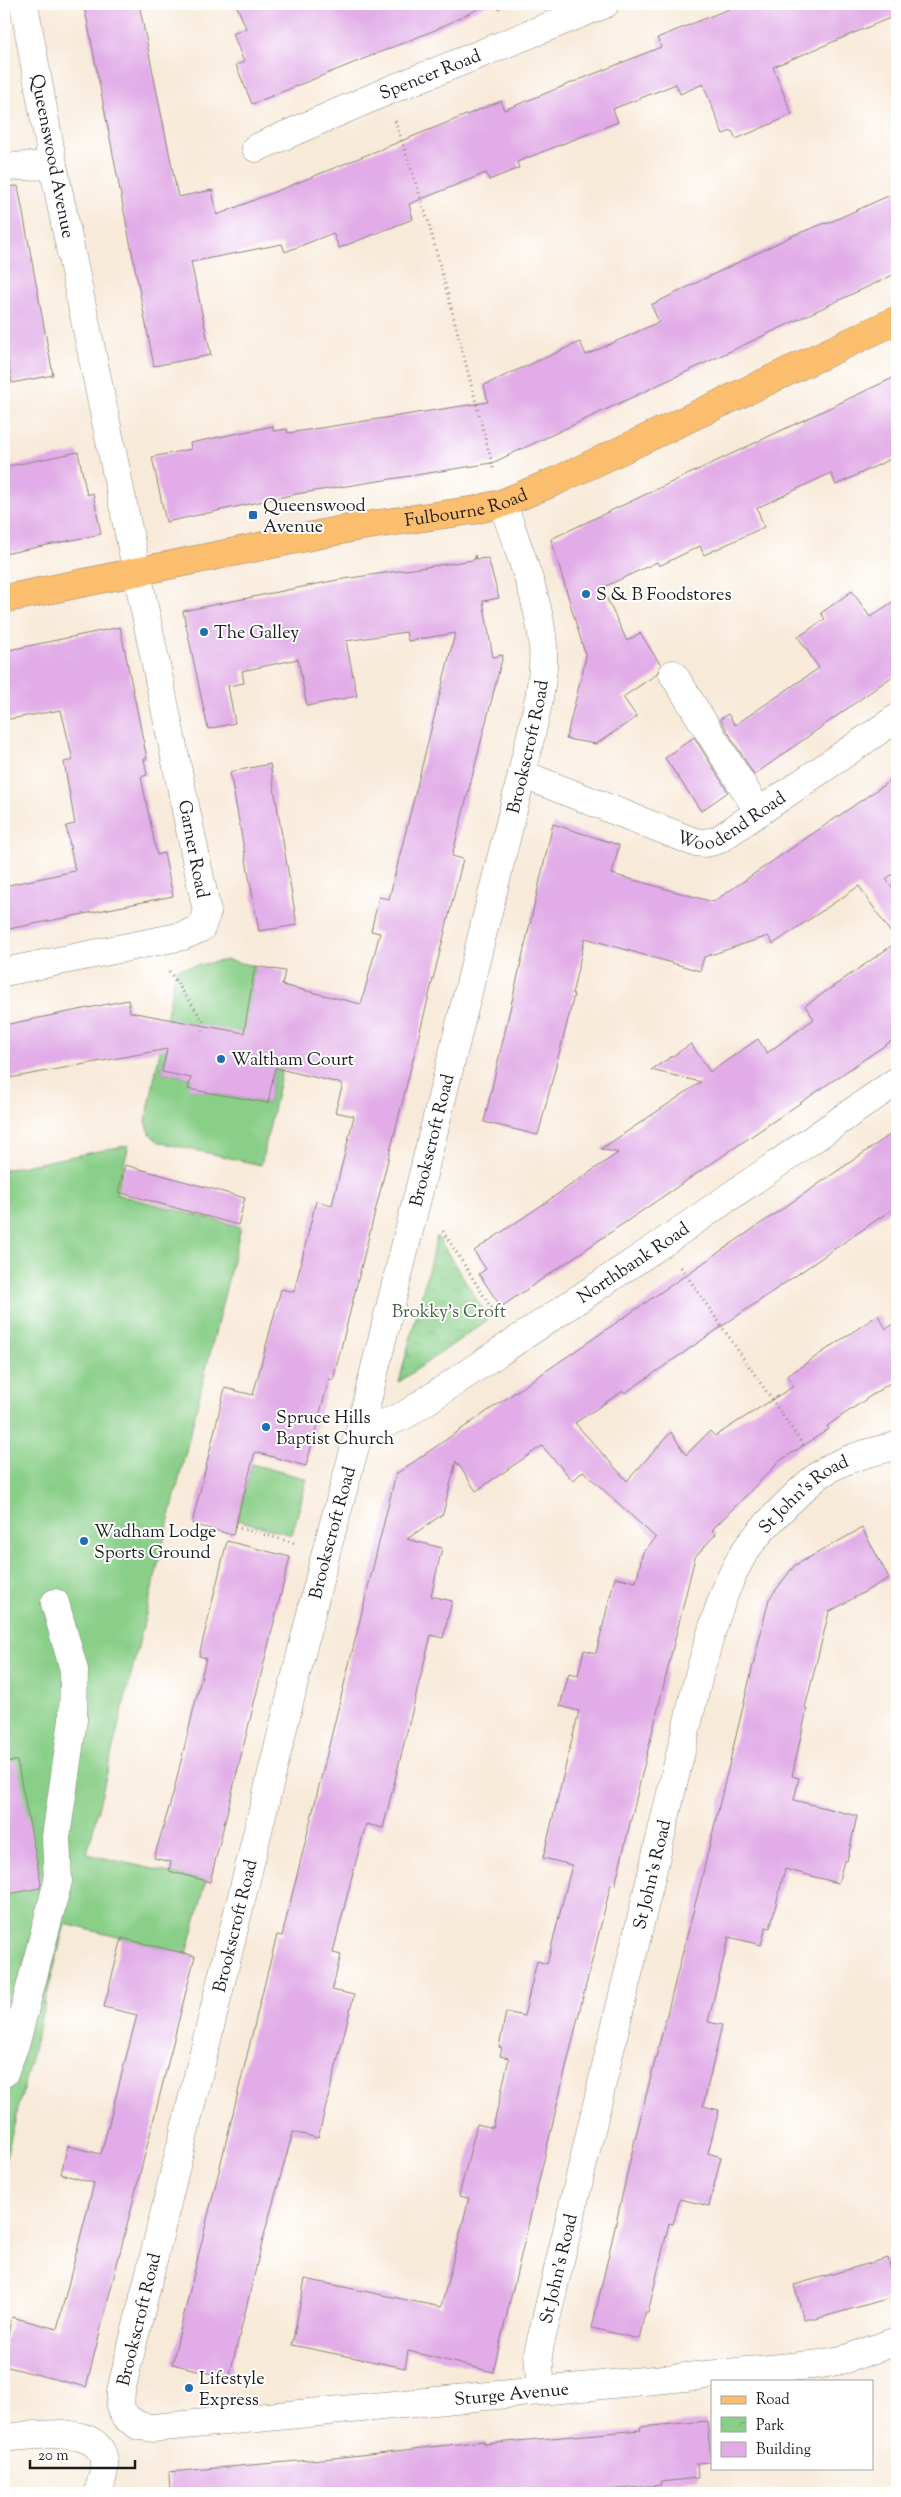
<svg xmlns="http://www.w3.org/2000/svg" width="901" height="2497" font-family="'Sorts Mill Goudy',serif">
  <defs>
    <pattern id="park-crowns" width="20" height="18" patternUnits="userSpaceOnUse" patternTransform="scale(1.25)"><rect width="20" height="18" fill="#89cf88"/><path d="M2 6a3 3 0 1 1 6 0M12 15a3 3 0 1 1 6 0" fill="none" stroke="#76b175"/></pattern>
  </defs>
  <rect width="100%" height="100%" fill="#fff"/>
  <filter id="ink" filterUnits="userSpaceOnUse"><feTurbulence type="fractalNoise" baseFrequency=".02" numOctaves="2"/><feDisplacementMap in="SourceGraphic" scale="10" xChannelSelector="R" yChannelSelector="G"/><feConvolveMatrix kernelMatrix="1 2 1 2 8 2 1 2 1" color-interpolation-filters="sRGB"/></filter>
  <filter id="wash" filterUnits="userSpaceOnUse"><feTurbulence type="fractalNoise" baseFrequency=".0096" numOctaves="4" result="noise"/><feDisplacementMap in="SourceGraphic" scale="20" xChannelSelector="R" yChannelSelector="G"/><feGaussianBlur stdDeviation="1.12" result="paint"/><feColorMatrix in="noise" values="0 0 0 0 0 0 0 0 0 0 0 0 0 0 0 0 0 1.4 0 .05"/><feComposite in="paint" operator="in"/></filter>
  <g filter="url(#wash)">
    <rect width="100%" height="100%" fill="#f8ead9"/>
    <!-- grass -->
    <path fill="#89cf88" stroke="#527652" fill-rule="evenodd" d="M 227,960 L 255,966 L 250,993 L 297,1002 L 261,1165 L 159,1142 L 150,1134 L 146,1121 L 176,969 ZM 172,1020 L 279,1046 L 268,1103 L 189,1089 L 191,1078 L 162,1072 Z
      M 129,1145 L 116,1194 L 241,1227 L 87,1854 L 206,1881 L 187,1954 L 65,1924 L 4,2165 L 4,1170 Z
      M 252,1464 L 307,1479 L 292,1535 L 237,1520 Z"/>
    <!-- park -->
    <path fill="url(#park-crowns)" stroke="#527652" d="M 437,1236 L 489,1319 L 399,1382 Z"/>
    <g id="blocks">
      <!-- building -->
      <path fill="#e1ace7" d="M 84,4 L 139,4 L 178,197 L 212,190 L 217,215 L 501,101 L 504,110 L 661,47 L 657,38 L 741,4 L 897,4 L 897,15 L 773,67 L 792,115 L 736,139 L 732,131 L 723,134 L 703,84 L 680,94 L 676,84 L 613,109 L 618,122 L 517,162 L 519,168 L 489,180 L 486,173 L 409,204 L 413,219 L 339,248 L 333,233 L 285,252 L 282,244 L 191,262 L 211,355 L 154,366 Z
        M 236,4 L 488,4 L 435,30 L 252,104 L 236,65 L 244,62 L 233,34 L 246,28 Z
        M 18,186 L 53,375 L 12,383 L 4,338 L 4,187 Z
        M 897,192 L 897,273 L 492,463 L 296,494 L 166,522 L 152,457 L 191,449 L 190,443 L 273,426 L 273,431 L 287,429 L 288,433 L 488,402 L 484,385 L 580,342 L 586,355 L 659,322 L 651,305 L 794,235 L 825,223 L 826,224 Z
        M 897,376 L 897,456 L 836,485 L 831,473 L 757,508 L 764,527 L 704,555 L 700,546 L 659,566 L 657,562 L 602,588 L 627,641 L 640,633 L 661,665 L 657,674 L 623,697 L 637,717 L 596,744 L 566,739 L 586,657 L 551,539 Z
        M 78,452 L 87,495 L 93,493 L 101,534 L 4,554 L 4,467 Z
        M 475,555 L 476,559 L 488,558 L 499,598 L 483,601 L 493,657 L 503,655 L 452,856 L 463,859 L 333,1380 L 329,1379 L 306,1466 L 255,1452 L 233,1535 L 192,1524 L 225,1388 L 253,1395 L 281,1289 L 294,1292 L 316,1201 L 332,1205 L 354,1116 L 335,1112 L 343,1084 L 275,1068 L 268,1103 L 188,1089 L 191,1078 L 162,1072 L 167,1049 L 4,1079 L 4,1025 L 128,1000 L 130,1012 L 244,1033 L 255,966 L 285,971 L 282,985 L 361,1004 L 380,933 L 371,931 L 379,897 L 389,899 L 455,633 L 408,641 L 406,632 L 346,641 L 357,696 L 307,706 L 298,659 L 242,671 L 244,683 L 228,686 L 235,723 L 208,729 L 183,611 L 337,580 L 474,560 Z
        M 852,591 L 870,617 L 897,599 L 897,673 L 754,775 L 720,719 L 728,714 L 735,725 L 819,668 L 798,637 L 825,619 L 821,613 Z
        M 120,627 L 147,759 L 144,759 L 147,775 L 141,777 L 157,855 L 164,853 L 173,896 L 4,930 L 4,886 L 75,871 L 66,826 L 75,824 L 64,762 L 73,760 L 61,710 L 4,720 L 4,651 Z
        M 694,737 L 728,792 L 701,811 L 665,758 Z
        M 270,764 L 297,925 L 259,931 L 230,772 Z
        M 897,776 L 897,871 L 886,879 L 897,894 L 897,1037 L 501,1307 L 479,1274 L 486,1269 L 474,1251 L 618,1153 L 601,1149 L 701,1082 L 651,1070 L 691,1044 L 710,1072 L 758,1039 L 767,1053 L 814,1019 L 805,1006 L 897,942 L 859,886 L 773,944 L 768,936 L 704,957 L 700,971 L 585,938 L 572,994 L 574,994 L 571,1008 L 538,1135 L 484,1122 L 553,824 L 619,845 L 612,874 L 713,902 Z
        M 897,1130 L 897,1206 L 625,1393 L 623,1391 L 575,1423 L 627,1481 L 671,1432 L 686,1455 L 710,1431 L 715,1436 L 794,1386 L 787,1376 L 878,1315 L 886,1329 L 897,1322 L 897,1378 L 827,1426 L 829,1429 L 781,1460 L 712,1530 L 716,1534 L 695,1557 L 615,1885 L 611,1884 L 582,2001 L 493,2372 L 408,2351 L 405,2368 L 292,2345 L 305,2279 L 441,2307 L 469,2198 L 459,2196 L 477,2124 L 493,2128 L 509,2058 L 500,2056 L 502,2048 L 499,2047 L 506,2012 L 524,2016 L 537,1961 L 547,1964 L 572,1865 L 543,1858 L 579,1711 L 560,1706 L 569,1673 L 578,1675 L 584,1650 L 596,1653 L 615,1577 L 636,1582 L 643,1552 L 656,1538 L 583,1471 L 573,1481 L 542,1446 L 476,1491 L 456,1461 L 443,1514 L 407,1539 L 442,1548 L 431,1596 L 452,1601 L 443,1638 L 431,1635 L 383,1828 L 366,1824 L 351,1880 L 333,1953 L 341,1955 L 332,1990 L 354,1995 L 318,2138 L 293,2132 L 264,2235 L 229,2378 L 172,2364 L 260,2002 L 277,1935 L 282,1936 L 396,1474 Z
        M 125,1165 L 245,1198 L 238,1225 L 118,1192 Z
        M 862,1528 L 889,1578 L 829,1612 L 805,1708 L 807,1709 L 792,1776 L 799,1778 L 794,1800 L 857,1816 L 847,1861 L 844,1861 L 838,1883 L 785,1869 L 770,1928 L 766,1927 L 761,1945 L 729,1937 L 708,2022 L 722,2025 L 703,2106 L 719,2110 L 708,2153 L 721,2157 L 709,2206 L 680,2199 L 673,2224 L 669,2223 L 648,2313 L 645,2313 L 639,2339 L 592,2328 L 636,2135 L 700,1885 L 769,1599 L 794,1566 Z
        M 227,1541 L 290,1557 L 210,1882 L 169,1871 L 171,1862 L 154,1858 L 173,1794 L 206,1658 L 199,1656 Z
        M 17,1761 L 41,1882 L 40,1888 L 4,1895 L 4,1762 Z
        M 122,1938 L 195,1956 L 86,2387 L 4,2366 L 4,2351 L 12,2317 L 57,2329 L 94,2183 L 61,2174 L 64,2161 L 68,2146 L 101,2154 L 137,2015 L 104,2007 Z
        M 888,2258 L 897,2296 L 816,2319 L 804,2319 L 794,2285 Z
        M 707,2421 L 711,2462 L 697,2463 L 698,2478 L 660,2482 L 661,2485 L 580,2493 L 170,2493 L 169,2472 L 334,2458 L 484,2441 L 484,2444 L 641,2430 L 640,2427 Z"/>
    </g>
  </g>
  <g filter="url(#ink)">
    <use href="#blocks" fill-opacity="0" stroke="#8a837a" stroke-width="1"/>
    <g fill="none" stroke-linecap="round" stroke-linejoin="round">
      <!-- minor casing -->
      <g stroke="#8a837a" stroke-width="29">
        <g id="minor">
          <path id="s1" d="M 256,148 L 385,92 L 605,4"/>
          <path d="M 4,167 L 53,165"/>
          <path d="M 673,674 L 759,812"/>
          <path id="s2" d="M 522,774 L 694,842 L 706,843 L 718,840 L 897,718"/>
          <path d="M 4,972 L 183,936 L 201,928 L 207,912 L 53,165 L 24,4"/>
          <path id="s3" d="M 361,1425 L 386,1423 L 405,1415 L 664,1242 L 897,1081"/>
          <path d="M 4,2073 L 16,2042 L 58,1881 L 56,1837 L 73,1720 L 74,1670 L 55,1603"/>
          <path id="s4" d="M 541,2390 L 538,2353 L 699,1675 C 711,1634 721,1593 742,1556 C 753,1536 802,1487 822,1473 C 842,1459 873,1451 897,1446"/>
          <path id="s5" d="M 125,2417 L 120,2406 L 121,2391 L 326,1552 L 361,1425 L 522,774 C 530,734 546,686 543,646 C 540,599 517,548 503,503"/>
          <path id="s6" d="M 125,2417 L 139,2426 L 153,2428 L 821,2364 L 846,2359 L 897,2341"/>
          <path d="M 4,2438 C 29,2436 94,2424 103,2456 C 107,2468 101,2481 98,2493"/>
        </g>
      </g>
      <!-- major casing -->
      <g stroke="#8a837a" stroke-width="29">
        <g id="major">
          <path id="s7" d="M 4,599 L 356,527 L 475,510 L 503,503 L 556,481 L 897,320"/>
        </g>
      </g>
      <!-- path -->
      <path stroke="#8a837a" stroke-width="3" stroke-dasharray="1 4" stroke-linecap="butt" d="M 497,4 L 500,11
        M 395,121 L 428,220 L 494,471
        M 169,971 L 204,1022 L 203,1032
        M 443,1231 L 497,1317
        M 681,1267 L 805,1448
        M 235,1527 L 295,1543"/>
      <!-- minor -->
      <use href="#minor" stroke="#fff" stroke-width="28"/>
      <!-- major -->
      <use href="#major" stroke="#fabe6e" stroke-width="28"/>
    </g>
  </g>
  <!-- markers -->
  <g fill="#1f6fb2" stroke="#fff" stroke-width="2">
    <rect x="248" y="510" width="10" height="10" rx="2.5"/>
    <circle cx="586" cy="594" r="5"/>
    <circle cx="204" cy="632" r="5"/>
    <circle cx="221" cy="1059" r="5"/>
    <circle cx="266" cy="1427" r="5"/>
    <circle cx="84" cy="1541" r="5"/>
    <circle cx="189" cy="2388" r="5"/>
  </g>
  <g text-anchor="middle" stroke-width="4" stroke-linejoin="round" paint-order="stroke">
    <!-- street labels -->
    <g font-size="18" fill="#1c1c1c" stroke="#fff">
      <text dy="6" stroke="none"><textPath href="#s1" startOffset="189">Spencer Road</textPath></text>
      <text transform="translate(53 156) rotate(79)" y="6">Queenswood Avenue</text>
      <text dy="6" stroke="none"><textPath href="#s7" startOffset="471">Fulbourne Road</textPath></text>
      <text dy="6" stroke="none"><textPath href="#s5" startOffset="1721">Brookscroft Road</textPath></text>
      <text dy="6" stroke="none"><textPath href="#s2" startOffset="228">Woodend Road</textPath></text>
      <text transform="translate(194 849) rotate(79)" y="6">Garner Road</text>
      <text dy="6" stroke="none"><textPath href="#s5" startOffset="1316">Brookscroft Road</textPath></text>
      <text dy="6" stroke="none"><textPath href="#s3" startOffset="320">Northbank Road</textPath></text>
      <text dy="6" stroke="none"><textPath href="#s4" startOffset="949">St John's Road</textPath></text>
      <text dy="6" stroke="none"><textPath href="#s5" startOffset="911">Brookscroft Road</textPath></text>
      <text dy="6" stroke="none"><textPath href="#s4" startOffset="529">St John's Road</textPath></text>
      <text dy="6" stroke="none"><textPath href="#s5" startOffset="506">Brookscroft Road</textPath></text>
      <text dy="6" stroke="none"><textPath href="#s4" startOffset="124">St John's Road</textPath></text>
      <text dy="6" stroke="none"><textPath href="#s5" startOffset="101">Brookscroft Road</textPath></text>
      <text dy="6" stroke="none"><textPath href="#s6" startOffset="391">Sturge Avenue</textPath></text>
    </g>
    <!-- poi labels -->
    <g font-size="18" fill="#1c1c1c" stroke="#fff" text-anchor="start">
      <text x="263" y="511">Queenswood<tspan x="263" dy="21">Avenue</tspan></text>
      <text x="596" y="600">S &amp; B Foodstores</text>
      <text x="214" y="638">The Galley</text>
      <text x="231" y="1065">Waltham Court</text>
      <text x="276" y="1423">Spruce Hills<tspan x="276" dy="21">Baptist Church</tspan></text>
      <text x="94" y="1537">Wadham Lodge<tspan x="94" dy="21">Sports Ground</tspan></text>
      <text x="199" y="2384">Lifestyle<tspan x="199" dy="21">Express</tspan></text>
    </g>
    <!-- park labels -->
    <g font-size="18" fill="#486447" stroke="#fff">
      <text x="449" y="1317">Brokky's Croft</text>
    </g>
  </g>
  <!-- margin -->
  <rect width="901" height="2497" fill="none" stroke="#fff" stroke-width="20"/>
  <!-- legend -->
  <rect x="711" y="2380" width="162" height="90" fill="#ffffff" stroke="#a4a4a4"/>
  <rect x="721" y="2396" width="25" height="8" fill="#fabe6e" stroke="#a4a4a4"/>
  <text x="756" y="2404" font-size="15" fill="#1c1c1c">Road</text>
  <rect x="721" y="2417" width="25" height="15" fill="url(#park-crowns)" stroke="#a4a4a4"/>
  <text x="756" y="2430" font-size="15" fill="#1c1c1c">Park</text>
  <rect x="721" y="2442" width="25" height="15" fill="#e1ace7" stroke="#a4a4a4"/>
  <text x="756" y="2454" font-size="15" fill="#1c1c1c">Building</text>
  <!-- scale -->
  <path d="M30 2460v8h105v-8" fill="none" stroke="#1c1c1c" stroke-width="2.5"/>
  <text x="38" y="2460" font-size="15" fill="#1c1c1c" stroke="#ffffff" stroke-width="4" paint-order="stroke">20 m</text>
</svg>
